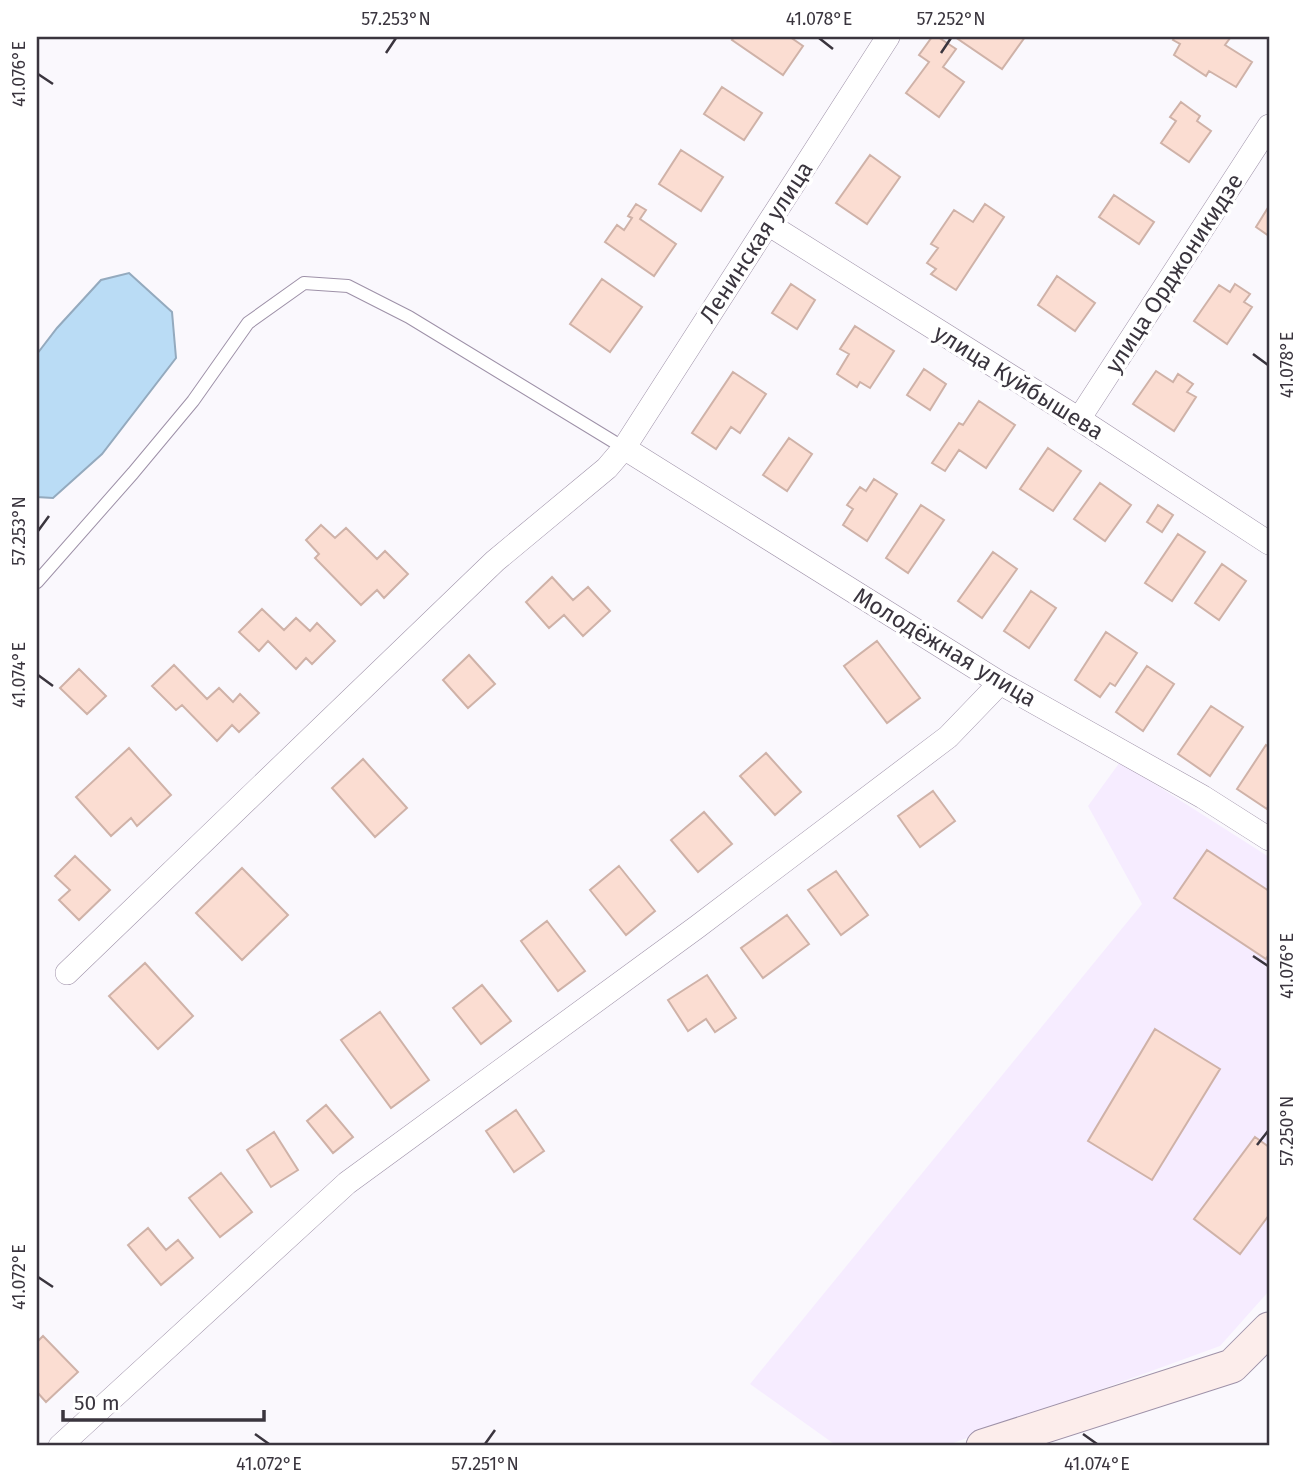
<svg xmlns="http://www.w3.org/2000/svg" width="1306" height="1483" font-family="'Fira Sans',sans-serif">
  <rect width="100%" height="100%" fill="#faf8fd"/>
  <!-- built -->
  <path fill="#f6ecff" d="M 1120,762 L 1269,857 L 1269,1291 L 1220,1346 L 945,1446 L 837,1446 L 750,1384 L 1142,904 L 1088,806 Z"/>
  <!-- water -->
  <path fill="#badcf5" stroke="#94aabe" stroke-width="2" d="M 129,273 L 172,312 L 176,358 L 102,454 L 53,498 L 37,497 L 37,354 L 57,328 L 101,280 Z"/>
  <!-- building -->
  <path fill="#fbddd2" stroke="#cfb2a8" stroke-width="2" d="M 734,37 L 790,37 L 803,46 L 783,75 L 732,40 Z
    M 932,37 L 938,37 L 956,49 L 943,67 L 964,82 L 939,117 L 906,93 L 929,62 L 919,55 Z
    M 955,37 L 1025,37 L 1002,69 Z
    M 1175,37 L 1228,37 L 1230,38 L 1225,45 L 1252,62 L 1236,87 L 1209,71 L 1206,76 L 1174,55 L 1180,44 L 1173,40 Z
    M 722,87 L 762,113 L 744,140 L 704,114 Z
    M 1181,102 L 1200,116 L 1197,121 L 1211,131 L 1189,162 L 1161,143 L 1176,121 L 1170,117 Z
    M 681,150 L 723,177 L 701,211 L 659,184 Z
    M 870,155 L 900,177 L 867,224 L 836,203 Z
    M 1114,195 L 1154,222 L 1139,244 L 1099,217 Z
    M 636,204 L 646,210 L 640,219 L 676,244 L 654,276 L 605,242 L 617,225 L 624,230 L 632,218 L 628,216 Z
    M 985,204 L 1004,217 L 956,290 L 931,274 L 936,269 L 927,263 L 938,248 L 931,244 L 954,210 L 973,222 Z
    M 1269,206 L 1269,236 L 1256,227 Z
    M 1057,276 L 1095,303 L 1075,331 L 1038,305 Z
    M 602,279 L 642,307 L 610,352 L 570,324 Z
    M 791,284 L 815,300 L 797,329 L 772,313 Z
    M 1235,284 L 1250,294 L 1244,302 L 1252,307 L 1227,344 L 1194,321 L 1219,285 L 1230,292 Z
    M 855,326 L 894,351 L 870,388 L 860,382 L 857,387 L 837,374 L 849,354 L 840,349 Z
    M 924,369 L 946,384 L 930,410 L 907,395 Z
    M 1156,371 L 1173,382 L 1178,374 L 1193,384 L 1187,392 L 1196,397 L 1174,431 L 1133,404 Z
    M 733,372 L 766,394 L 740,433 L 731,427 L 716,449 L 692,433 Z
    M 979,401 L 1015,425 L 986,468 L 959,450 L 945,471 L 932,463 L 959,423 L 963,425 Z
    M 789,438 L 812,454 L 787,491 L 763,475 Z
    M 1048,448 L 1081,471 L 1053,511 L 1020,489 Z
    M 874,479 L 897,494 L 867,541 L 843,525 L 853,509 L 847,505 L 860,487 L 866,491 Z
    M 1100,483 L 1131,505 L 1105,541 L 1074,519 Z
    M 921,505 L 944,520 L 908,573 L 886,558 Z
    M 1158,505 L 1173,515 L 1162,532 L 1147,522 Z
    M 321,525 L 335,538 L 346,528 L 377,559 L 385,551 L 408,574 L 384,598 L 377,590 L 361,605 L 315,558 L 319,554 L 306,540 Z
    M 1178,534 L 1205,552 L 1172,601 L 1145,583 Z
    M 993,552 L 1017,569 L 982,618 L 958,601 Z
    M 1222,564 L 1246,581 L 1219,620 L 1195,603 Z
    M 552,577 L 573,600 L 588,587 L 610,611 L 583,636 L 564,615 L 549,628 L 526,602 Z
    M 1031,591 L 1056,608 L 1029,648 L 1004,631 Z
    M 262,609 L 284,630 L 296,618 L 310,631 L 317,623 L 335,641 L 312,664 L 306,658 L 296,669 L 268,641 L 259,651 L 239,632 Z
    M 1106,632 L 1137,653 L 1115,686 L 1110,683 L 1100,697 L 1075,680 Z
    M 877,641 L 920,698 L 887,723 L 844,666 Z
    M 469,655 L 495,684 L 468,708 L 443,680 Z
    M 174,665 L 207,699 L 219,688 L 233,702 L 240,694 L 259,713 L 239,732 L 232,725 L 217,741 L 182,705 L 176,710 L 152,686 Z
    M 1147,666 L 1174,684 L 1143,731 L 1116,712 Z
    M 79,669 L 106,696 L 87,714 L 60,688 Z
    M 1211,706 L 1243,727 L 1210,776 L 1178,754 Z
    M 1266,745 L 1269,747 L 1269,805 L 1267,809 L 1237,789 Z
    M 129,748 L 171,795 L 137,826 L 131,818 L 111,836 L 76,797 Z
    M 766,753 L 801,792 L 775,815 L 740,776 Z
    M 363,759 L 407,808 L 375,837 L 332,788 Z
    M 933,791 L 955,821 L 920,847 L 898,816 Z
    M 704,812 L 732,844 L 698,872 L 671,840 Z
    M 1207,850 L 1269,891 L 1269,954 L 1266,959 L 1174,898 Z
    M 75,856 L 110,890 L 79,920 L 59,900 L 70,890 L 55,876 Z
    M 619,866 L 655,911 L 626,935 L 590,890 Z
    M 242,868 L 288,915 L 242,960 L 196,913 Z
    M 836,871 L 868,915 L 841,935 L 808,890 Z
    M 787,915 L 809,944 L 763,978 L 741,948 Z
    M 547,921 L 585,971 L 558,991 L 521,941 Z
    M 145,963 L 193,1016 L 158,1049 L 109,996 Z
    M 707,975 L 736,1018 L 715,1032 L 706,1019 L 688,1031 L 668,1000 Z
    M 482,985 L 511,1021 L 481,1044 L 453,1008 Z
    M 380,1012 L 429,1080 L 391,1108 L 341,1040 Z
    M 1155,1029 L 1220,1069 L 1152,1180 L 1088,1141 Z
    M 326,1105 L 353,1137 L 333,1153 L 307,1121 Z
    M 516,1110 L 544,1151 L 514,1172 L 486,1131 Z
    M 274,1132 L 298,1170 L 271,1187 L 247,1150 Z
    M 1255,1137 L 1269,1147 L 1269,1215 L 1240,1254 L 1194,1219 Z
    M 221,1173 L 252,1212 L 220,1237 L 189,1198 Z
    M 148,1228 L 166,1250 L 178,1240 L 193,1258 L 161,1285 L 128,1245 Z
    M 43,1336 L 78,1372 L 46,1402 L 37,1392 L 37,1366 L 38,1365 L 37,1363 L 37,1342 Z"/>
  <g fill="none" stroke-linecap="round" stroke-linejoin="round">
    <!-- lane casing -->
    <g stroke="#9e91a8" stroke-width="14">
      <path id="lane" d="M 37,582 L 133,473 L 193,401 L 248,323 L 304,283 L 348,286 L 409,317 L 624,448"/>
    </g>
    <!-- street casing -->
    <g stroke="#9e91a8" stroke-width="24">
      <path id="street" d="M 768,224 L 1079,419 L 1269,543
        M 1079,419 L 1269,126
        M 624,448 L 1000,683 L 1203,797 L 1269,839
        M 67,973 L 495,561 L 607,468 L 624,448 L 888,37
        M 60,1446 L 347,1183 L 697,927 L 948,737 L 1000,683"/>
    </g>
    <!-- secondary casing -->
    <g stroke="#9e91a8" stroke-width="35">
      <path id="secondary" d="M 983,1446 L 1232,1366 L 1269,1329"/>
    </g>
    <!-- lane -->
    <use href="#lane" stroke="#fff" stroke-width="12"/>
    <!-- street -->
    <use href="#street" stroke="#fff" stroke-width="23"/>
    <!-- secondary -->
    <use href="#secondary" stroke="#fcedeb" stroke-width="33"/>
  </g>
  <!-- ticks -->
  <path fill="none" stroke="#3a353e" stroke-width="2.5" d="M 819,38 L 833,49M 386,53 L 396,38M 941,53 L 951,38M 38,74 L 53,84M 1253,354 L 1268,365M 38,531 L 49,516M 38,675 L 53,686M 1253,956 L 1268,966M 1257,1145 L 1268,1131M 38,1277 L 53,1287M 255,1434 L 269,1444M 1083,1434 L 1097,1444M 485,1444 L 495,1430"/>
  <g text-anchor="middle" stroke-width="7" stroke-linejoin="round" paint-order="stroke">
    <!-- street labels -->
    <g font-size="23" fill="#3a353e" stroke="#fff">
      <text transform="translate(756 242) rotate(-57)" y="8">Ленинская улица</text>
      <text transform="translate(1174 273) rotate(-57)" y="8">улица Орджоникидзе</text>
      <text transform="translate(1019 382) rotate(32)" y="8">улица Куйбышева</text>
      <text transform="translate(945 647) rotate(31)" y="8">Молодёжная улица</text>
    </g>
  </g>
  <!-- border -->
  <rect width="1306" height="1483" fill="none" stroke="#ffffff" stroke-width="77"/>
  <!-- scale -->
  <path d="M63 1410v10h201v-10" fill="none" stroke="#3a353e" stroke-width="3.5"/>
  <text x="74" y="1410" font-size="21" fill="#3a353e" stroke="#ffffff" stroke-width="5" paint-order="stroke">50 m</text>
  <rect x="38" y="38" width="1230" height="1406" fill="none" stroke="#3a353e" stroke-width="2.5"/>
  <g font-size="18" text-anchor="middle" fill="#3a353e">
    <text x="396" y="25">57.253°N</text>
    <text x="819" y="25">41.078°E</text>
    <text x="951" y="25">57.252°N</text>
    <text transform="translate(19 74) rotate(-90)" y="6">41.076°E</text>
    <text transform="translate(1287 365) rotate(-90)" y="6">41.078°E</text>
    <text transform="translate(19 531) rotate(-90)" y="6">57.253°N</text>
    <text transform="translate(19 675) rotate(-90)" y="6">41.074°E</text>
    <text transform="translate(1287 966) rotate(-90)" y="6">41.076°E</text>
    <text transform="translate(1287 1131) rotate(-90)" y="6">57.250°N</text>
    <text transform="translate(19 1277) rotate(-90)" y="6">41.072°E</text>
    <text x="269" y="1470">41.072°E</text>
    <text x="485" y="1470">57.251°N</text>
    <text x="1097" y="1470">41.074°E</text>
  </g>
</svg>
